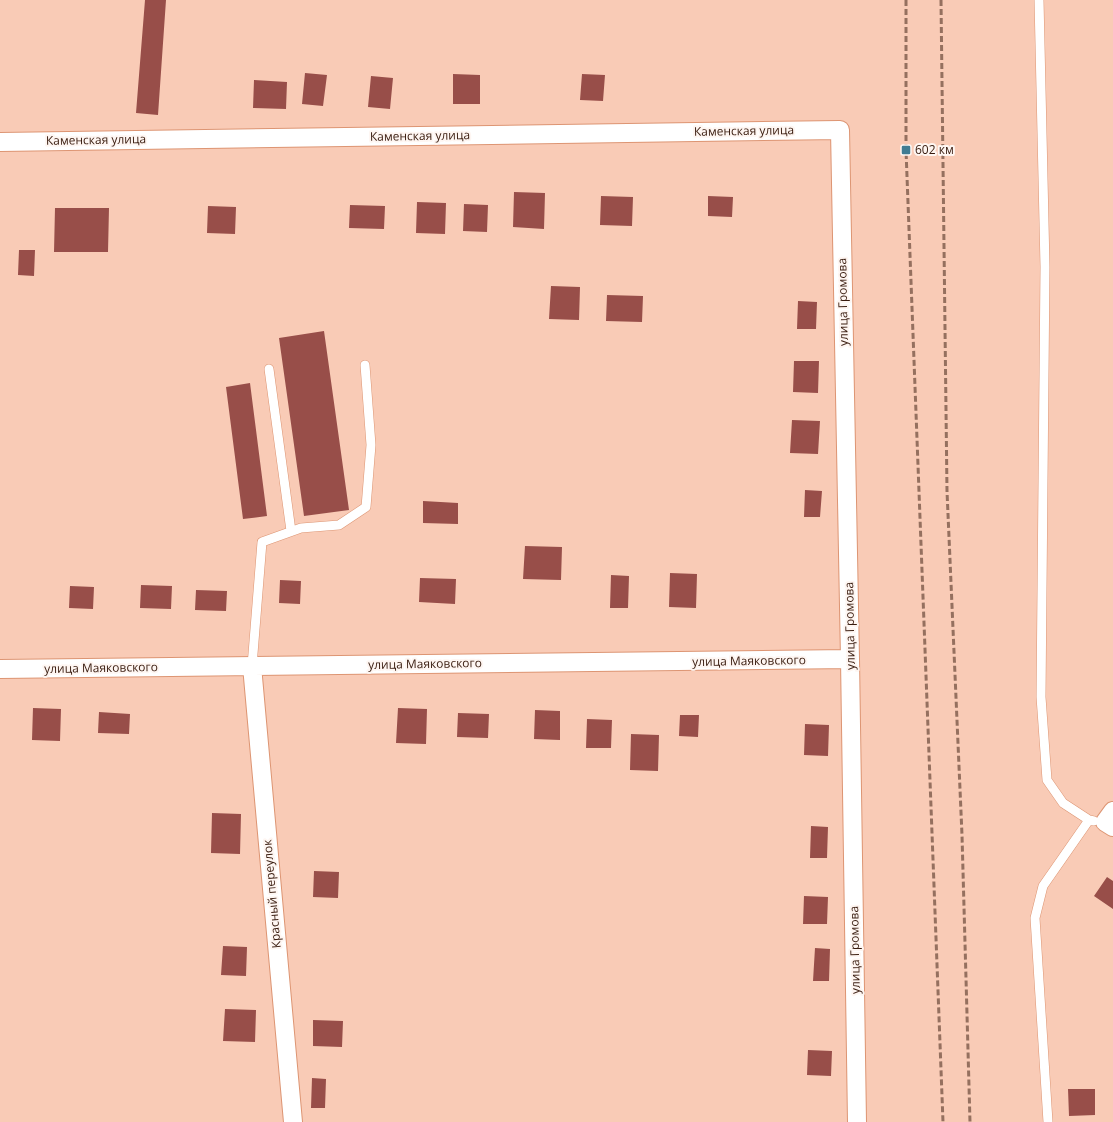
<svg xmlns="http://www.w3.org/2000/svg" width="1113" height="1122" font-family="'Open Sans',sans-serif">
  <rect width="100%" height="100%" fill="#f9cbb6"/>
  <!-- building -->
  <path fill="#984e49" d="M 145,0 L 166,0 L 158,115 L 136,113 Z
    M 305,73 L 327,75 L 323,106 L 302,104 Z
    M 453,74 L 480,75 L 480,104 L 453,104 Z
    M 582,74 L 605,75 L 603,101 L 580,100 Z
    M 371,76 L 393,78 L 390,109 L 368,107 Z
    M 254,80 L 287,82 L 286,109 L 253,108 Z
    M 514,192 L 545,193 L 544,229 L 513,227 Z
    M 601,196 L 633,197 L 632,226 L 600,225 Z
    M 708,196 L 733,197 L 732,217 L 708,216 Z
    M 417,202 L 446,203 L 445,234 L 416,233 Z
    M 464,204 L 488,205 L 487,232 L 463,231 Z
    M 350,205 L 385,206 L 384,229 L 349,228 Z
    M 208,206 L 236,207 L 235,234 L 207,233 Z
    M 55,208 L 109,208 L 108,252 L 54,252 Z
    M 19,250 L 35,250 L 34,276 L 18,275 Z
    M 551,286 L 580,287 L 579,320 L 549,319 Z
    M 607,295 L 643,296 L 642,322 L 606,321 Z
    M 798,301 L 817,302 L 816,329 L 797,329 Z
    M 324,331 L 349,510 L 304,516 L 279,338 Z
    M 794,361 L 819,361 L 818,393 L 793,392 Z
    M 250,383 L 267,516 L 243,519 L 226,387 Z
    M 792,420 L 820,421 L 818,454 L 790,453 Z
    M 805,490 L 822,491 L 820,517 L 804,517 Z
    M 423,501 L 458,503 L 458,524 L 423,523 Z
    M 525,546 L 562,547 L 561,580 L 523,579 Z
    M 670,573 L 697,574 L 696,608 L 669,607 Z
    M 611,575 L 629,576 L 628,608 L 610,608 Z
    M 420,578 L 456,579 L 455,604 L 419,602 Z
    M 280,580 L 301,581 L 300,604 L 279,603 Z
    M 141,585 L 172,586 L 171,609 L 140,608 Z
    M 70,586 L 94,587 L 93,609 L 69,608 Z
    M 196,590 L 227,591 L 226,611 L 195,610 Z
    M 33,708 L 61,709 L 60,741 L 32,740 Z
    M 398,708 L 427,709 L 426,744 L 396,743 Z
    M 535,710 L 560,711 L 560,740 L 534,739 Z
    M 99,712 L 130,714 L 129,734 L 98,733 Z
    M 458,713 L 489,714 L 488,738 L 457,737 Z
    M 680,715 L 699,715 L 698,737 L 679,736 Z
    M 587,719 L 612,720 L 611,748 L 586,748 Z
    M 805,724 L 829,725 L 828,756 L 804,755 Z
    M 631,734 L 659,735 L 658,771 L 630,770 Z
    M 212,813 L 241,814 L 240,854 L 211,853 Z
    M 811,826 L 828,827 L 827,858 L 810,858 Z
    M 314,871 L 339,872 L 338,898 L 313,897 Z
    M 1107,877 L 1113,881 L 1113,909 L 1094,896 Z
    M 804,896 L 828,897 L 827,924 L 803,924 Z
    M 223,946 L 247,947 L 246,976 L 221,975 Z
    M 815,948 L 830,949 L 829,981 L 813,981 Z
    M 225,1009 L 256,1010 L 255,1042 L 223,1041 Z
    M 313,1020 L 343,1021 L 342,1047 L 313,1046 Z
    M 808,1050 L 832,1051 L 831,1076 L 807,1075 Z
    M 312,1078 L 326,1079 L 325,1108 L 311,1108 Z
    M 1068,1089 L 1095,1089 L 1095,1115 L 1069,1116 Z"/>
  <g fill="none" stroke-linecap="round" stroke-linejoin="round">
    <!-- service casing -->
    <g stroke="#dd9573" stroke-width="10">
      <path id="service" d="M 1039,0 L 1045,267 L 1041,697 L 1047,780 L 1063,803 L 1089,820
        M 269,369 L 291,531
        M 252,666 L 262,542 L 301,528 L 339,525 L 366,507 L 371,445 L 365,365
        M 1048,1122 L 1035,918 L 1043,886 L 1089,820 L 1094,821"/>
    </g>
    <!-- minor casing -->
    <g stroke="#dd9573" stroke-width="20">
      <path id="minor" d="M 0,142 L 840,130 L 850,659 L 857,1122
        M 252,666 L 293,1122
        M 0,669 L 850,659
        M 1113,811 L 1105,822 L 1113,827"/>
    </g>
    <!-- service -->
    <use href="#service" stroke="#fff" stroke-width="9"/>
    <!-- minor -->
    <use href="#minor" stroke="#fff" stroke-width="18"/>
    <!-- rail -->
    <path stroke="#95705f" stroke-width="3" stroke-dasharray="6 3" stroke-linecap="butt" d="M 906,0 L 906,150 L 943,1122
      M 941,0 L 947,491 L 962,835 L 970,1122"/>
  </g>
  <!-- markers -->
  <rect fill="#407c93" stroke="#fef6f2" stroke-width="1.5" x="901" y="145" width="10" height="10" rx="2"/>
  <g text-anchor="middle" stroke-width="4" stroke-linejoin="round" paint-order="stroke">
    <!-- street labels -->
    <g font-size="12" fill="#381b0e" stroke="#fef6f2">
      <text transform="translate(744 131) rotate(-1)" y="4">Каменская улица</text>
      <text transform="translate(420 136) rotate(-1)" y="4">Каменская улица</text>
      <text transform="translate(96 140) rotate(-1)" y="4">Каменская улица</text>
      <text transform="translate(843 302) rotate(-91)" y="4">улица Громова</text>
      <text transform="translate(850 626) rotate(-91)" y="4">улица Громова</text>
      <text transform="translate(749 661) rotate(-1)" y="4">улица Маяковского</text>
      <text transform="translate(425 664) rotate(-1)" y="4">улица Маяковского</text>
      <text transform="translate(101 668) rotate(-1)" y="4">улица Маяковского</text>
      <text transform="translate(272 894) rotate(-95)" y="4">Красный переулок</text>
      <text transform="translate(855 950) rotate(-91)" y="4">улица Громова</text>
    </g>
    <!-- poi labels -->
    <g font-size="12" fill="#381b0e" stroke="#fef6f2" text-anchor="start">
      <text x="915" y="154">602 км</text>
    </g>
  </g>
</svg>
